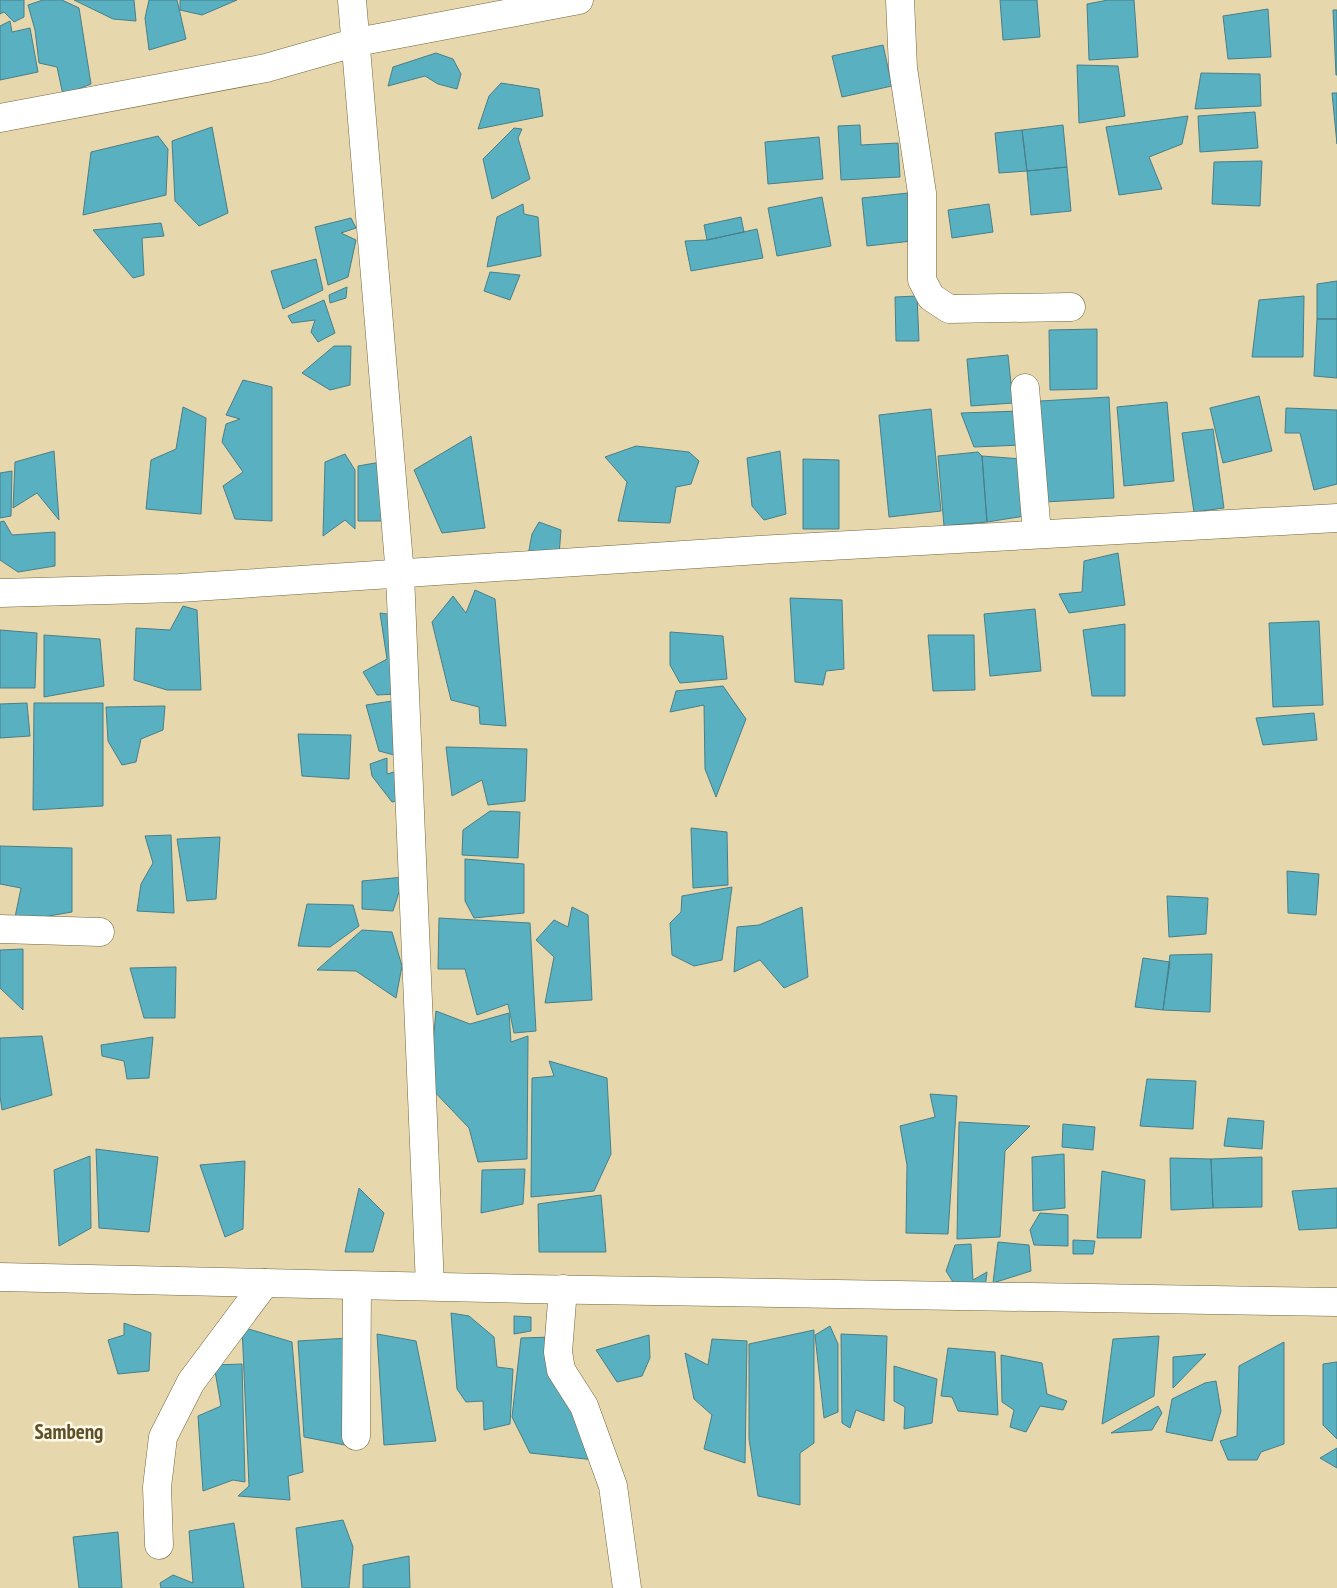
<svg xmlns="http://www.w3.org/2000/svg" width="1337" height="1588" font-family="'PT Sans Narrow',sans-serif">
  <rect width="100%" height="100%" fill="#e6d7ac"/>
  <!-- building -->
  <path fill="#59b0c0" stroke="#497f89" d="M 0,0 L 24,0 L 24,17 L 14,22 L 4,12 L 0,14 Z
    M 43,0 L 62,0 L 79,8 L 91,84 L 63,95 L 57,67 L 39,63 L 35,30 L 28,5 Z
    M 74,0 L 134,0 L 136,21 L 113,19 Z
    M 149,0 L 177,0 L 186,39 L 149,50 L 145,18 Z
    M 180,0 L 237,0 L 202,15 L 180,10 Z
    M 1000,0 L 1037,0 L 1040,37 L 1003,40 Z
    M 1108,0 L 1134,0 L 1138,57 L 1089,60 L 1087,4 Z
    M 1268,9 L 1271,57 L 1228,59 L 1223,16 Z
    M 1333,10 L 1337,10 L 1337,75 L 1336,75 Z
    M 10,21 L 12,32 L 30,28 L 38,72 L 0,80 L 0,26 Z
    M 883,45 L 892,86 L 842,97 L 832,56 Z
    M 436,53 L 453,59 L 461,74 L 457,89 L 438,84 L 425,76 L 388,86 L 393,67 Z
    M 1077,65 L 1118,66 L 1125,116 L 1079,123 Z
    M 1201,73 L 1260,74 L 1261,106 L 1195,109 Z
    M 501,83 L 539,89 L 543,116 L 478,129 L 489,96 Z
    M 1332,93 L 1337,93 L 1337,144 Z
    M 1255,112 L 1258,148 L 1200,152 L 1198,116 Z
    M 1188,116 L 1182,144 L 1149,157 L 1162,189 L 1119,195 L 1106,127 Z
    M 860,125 L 861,145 L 898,143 L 900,177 L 841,180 L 838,126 Z
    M 1063,125 L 1067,167 L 1027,171 L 1022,130 Z
    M 212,127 L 228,213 L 199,226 L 175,201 L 172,141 Z
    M 514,128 L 522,129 L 518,138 L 530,179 L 492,199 L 483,159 Z
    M 1022,130 L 1027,171 L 999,173 L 995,133 Z
    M 158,136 L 168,149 L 166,195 L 83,215 L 91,152 Z
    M 819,137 L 823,179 L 768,184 L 765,142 Z
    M 1262,161 L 1260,206 L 1212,204 L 1214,162 Z
    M 1067,167 L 1071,211 L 1031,215 L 1027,171 Z
    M 908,193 L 912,241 L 867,246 L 862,198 Z
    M 822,197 L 831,246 L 777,256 L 768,208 Z
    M 523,204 L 524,214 L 538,217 L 541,256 L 487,267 L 497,217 Z
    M 989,204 L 993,232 L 952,238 L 948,210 Z
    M 741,217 L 744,232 L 707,240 L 704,225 Z
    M 351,218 L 356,228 L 341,233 L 356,240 L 348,277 L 328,285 L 315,227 Z
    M 161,223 L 164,236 L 142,238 L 144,275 L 133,278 L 93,230 Z
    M 757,229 L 763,258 L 691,271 L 685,241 L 707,240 Z
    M 316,259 L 323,290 L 283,309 L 271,271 Z
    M 490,272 L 520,275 L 510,300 L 484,291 Z
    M 1337,281 L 1337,319 L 1317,319 L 1317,284 Z
    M 347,287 L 346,298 L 330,303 L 329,295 Z
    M 917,296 L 919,341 L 896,341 L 895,297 Z
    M 1304,296 L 1303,357 L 1252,357 L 1259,300 Z
    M 324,300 L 335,333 L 318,342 L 311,332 L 315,320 L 292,323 L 288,316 Z
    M 1317,319 L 1337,319 L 1337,378 L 1314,376 Z
    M 1097,329 L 1097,389 L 1050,390 L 1049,330 Z
    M 334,346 L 351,346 L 350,385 L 330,390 L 302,373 Z
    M 1008,355 L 1013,403 L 971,406 L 967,359 Z
    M 243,380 L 272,387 L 272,521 L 235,519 L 223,486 L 243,472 L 222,442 L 226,424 L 240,419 L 226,415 Z
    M 1259,396 L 1272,451 L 1223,463 L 1210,408 Z
    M 1109,397 L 1114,498 L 1045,502 L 1040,401 Z
    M 1167,402 L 1174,481 L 1124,486 L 1117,407 Z
    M 183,407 L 206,418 L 201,514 L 146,509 L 151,460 L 176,449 Z
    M 1286,408 L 1337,410 L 1337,484 L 1314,490 L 1300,433 L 1285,433 Z
    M 931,409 L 941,511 L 889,517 L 879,415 Z
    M 1021,411 L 1022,445 L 974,447 L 961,413 Z
    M 1213,429 L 1224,508 L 1194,512 L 1182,433 Z
    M 471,436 L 485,528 L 442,533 L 414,470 Z
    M 636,446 L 689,452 L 699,461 L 691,484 L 676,487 L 670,523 L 618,521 L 627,482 L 605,457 Z
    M 54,451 L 59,520 L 37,493 L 13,508 L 15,462 Z
    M 780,451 L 786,514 L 764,520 L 752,506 L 747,458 Z
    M 978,452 L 982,456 L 987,522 L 944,526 L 938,456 Z
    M 345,454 L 355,470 L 355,529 L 345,520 L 323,536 L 325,462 Z
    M 982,456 L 1022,459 L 1025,516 L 987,522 Z
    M 803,459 L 839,460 L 839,529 L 803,529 Z
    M 381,462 L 389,521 L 358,521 L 358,466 Z
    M 12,471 L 11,516 L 0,518 L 0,473 Z
    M 4,521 L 12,535 L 55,532 L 55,566 L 18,572 L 0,560 L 0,522 Z
    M 539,522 L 561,530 L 559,555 L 527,561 L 532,534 Z
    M 1118,553 L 1125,605 L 1069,613 L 1059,594 L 1082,592 L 1084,561 Z
    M 475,590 L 495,599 L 506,726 L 480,724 L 479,707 L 451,700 L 432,622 L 453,596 L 466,613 Z
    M 790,598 L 842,600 L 844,669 L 826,671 L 823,685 L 795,682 Z
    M 183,606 L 197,610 L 201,690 L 167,690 L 134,680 L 136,628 L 170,630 Z
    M 1035,609 L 1041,671 L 990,676 L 984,614 Z
    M 380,613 L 394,615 L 397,694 L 377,695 L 363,672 L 387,659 Z
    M 1319,621 L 1323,705 L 1273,707 L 1269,623 Z
    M 1125,624 L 1125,696 L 1092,696 L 1083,630 Z
    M 0,630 L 37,633 L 35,688 L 0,688 Z
    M 670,632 L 723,636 L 727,679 L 680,683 L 670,665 Z
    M 44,635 L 100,639 L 104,686 L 44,697 Z
    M 928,635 L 974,635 L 975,690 L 933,691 Z
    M 723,686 L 746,719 L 716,797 L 705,769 L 704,705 L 670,712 L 676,691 Z
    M 405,699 L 394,755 L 379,751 L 366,705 Z
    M 27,703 L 30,736 L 0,738 L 0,704 Z
    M 34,703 L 103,703 L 103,806 L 33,810 Z
    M 165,706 L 163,730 L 141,739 L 136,762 L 122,765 L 108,741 L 106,707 Z
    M 1314,713 L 1317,740 L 1263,745 L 1256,718 Z
    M 298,734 L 351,735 L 349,779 L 302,776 Z
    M 446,747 L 527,749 L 525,801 L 488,805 L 482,780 L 452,796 Z
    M 387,758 L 387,774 L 404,769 L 405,799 L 392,802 L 372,776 L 370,764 Z
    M 490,811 L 520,812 L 518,858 L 462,855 L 463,830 Z
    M 691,828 L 727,832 L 728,885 L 693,888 Z
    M 171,835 L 174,913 L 137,911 L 141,884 L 153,863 L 145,836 Z
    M 220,837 L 216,899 L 187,901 L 177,839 Z
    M 0,846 L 72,848 L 72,912 L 14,922 L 21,888 L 0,884 Z
    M 465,859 L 524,864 L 524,913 L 474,918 L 465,901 Z
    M 1287,871 L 1319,874 L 1316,915 L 1288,913 Z
    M 404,877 L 393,911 L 362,909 L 362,881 Z
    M 732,887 L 722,960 L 694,966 L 672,955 L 670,923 L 681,912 L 682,896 Z
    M 1167,896 L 1208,898 L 1206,934 L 1169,937 Z
    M 307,904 L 353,905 L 359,926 L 330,947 L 298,946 Z
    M 572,907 L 588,915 L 592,1000 L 545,1003 L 554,957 L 536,940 L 554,920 L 568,927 Z
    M 802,907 L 808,977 L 784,988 L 760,960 L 734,972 L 737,927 L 759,925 Z
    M 439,918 L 530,923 L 536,1031 L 514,1033 L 508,1004 L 477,1015 L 465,969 L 438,969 Z
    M 362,930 L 392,932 L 402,966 L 396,998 L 356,971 L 317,970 Z
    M 23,949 L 23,1010 L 0,988 L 0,950 Z
    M 1212,954 L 1210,1012 L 1163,1010 L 1170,955 Z
    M 1143,958 L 1170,962 L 1163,1010 L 1135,1007 Z
    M 176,967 L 175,1018 L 144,1018 L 130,968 Z
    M 436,1011 L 470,1024 L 509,1013 L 511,1042 L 528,1036 L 527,1159 L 478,1162 L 469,1128 L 429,1086 Z
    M 42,1036 L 52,1095 L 2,1110 L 0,1096 L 0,1038 Z
    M 153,1037 L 149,1078 L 127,1079 L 124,1061 L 102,1056 L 101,1045 Z
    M 549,1061 L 607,1078 L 611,1154 L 594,1191 L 531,1197 L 532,1078 L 554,1076 Z
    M 1147,1079 L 1196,1081 L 1193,1129 L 1140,1126 Z
    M 930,1094 L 957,1096 L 948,1234 L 906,1233 L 907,1165 L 900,1126 L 935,1117 Z
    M 1228,1118 L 1264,1121 L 1262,1149 L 1224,1146 Z
    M 959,1122 L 1030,1126 L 1005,1151 L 1000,1237 L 957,1239 Z
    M 1063,1124 L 1095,1127 L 1093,1150 L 1062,1147 Z
    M 96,1149 L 158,1157 L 149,1232 L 99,1228 Z
    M 1064,1154 L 1065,1208 L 1033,1211 L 1032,1157 Z
    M 90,1156 L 91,1228 L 59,1246 L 54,1170 Z
    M 1262,1157 L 1262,1207 L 1213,1208 L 1211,1159 Z
    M 1170,1158 L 1211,1159 L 1213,1208 L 1171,1210 Z
    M 245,1161 L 243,1229 L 225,1237 L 200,1165 Z
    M 525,1169 L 523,1204 L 481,1213 L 482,1170 Z
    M 1102,1171 L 1145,1180 L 1141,1238 L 1097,1238 Z
    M 359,1188 L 384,1213 L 373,1252 L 345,1252 Z
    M 1337,1188 L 1337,1228 L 1299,1230 L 1292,1191 Z
    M 601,1195 L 606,1252 L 539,1252 L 538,1204 Z
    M 1040,1213 L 1068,1215 L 1068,1246 L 1034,1245 L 1030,1230 Z
    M 1073,1240 L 1095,1241 L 1093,1254 L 1073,1254 Z
    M 998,1242 L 1029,1245 L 1031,1271 L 993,1283 Z
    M 971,1244 L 973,1280 L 987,1272 L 985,1288 L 958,1290 L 946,1271 L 955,1245 Z
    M 451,1313 L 469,1316 L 494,1337 L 497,1367 L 513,1369 L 510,1424 L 484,1430 L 483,1401 L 466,1402 L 457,1389 Z
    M 514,1316 L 531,1317 L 531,1331 L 514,1334 Z
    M 124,1323 L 151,1333 L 149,1371 L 118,1374 L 108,1340 L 124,1335 Z
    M 830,1326 L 838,1344 L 838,1412 L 824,1418 L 815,1335 Z
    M 242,1327 L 292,1342 L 303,1472 L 288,1476 L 290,1500 L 238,1496 L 249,1486 Z
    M 814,1330 L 814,1443 L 800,1453 L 800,1505 L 758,1496 L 749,1439 L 749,1344 Z
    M 377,1334 L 416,1341 L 436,1441 L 384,1445 Z
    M 841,1334 L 887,1336 L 884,1421 L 856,1410 L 850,1428 L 842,1423 Z
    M 649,1335 L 650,1358 L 642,1376 L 617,1382 L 596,1350 Z
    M 1159,1336 L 1154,1396 L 1102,1424 L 1113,1339 Z
    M 553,1337 L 595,1460 L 530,1453 L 512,1417 L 521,1338 Z
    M 349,1338 L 350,1446 L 304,1437 L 298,1341 Z
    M 712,1339 L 747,1341 L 745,1463 L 704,1449 L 712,1415 L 694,1399 L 685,1353 L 708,1365 Z
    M 1284,1342 L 1284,1444 L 1261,1452 L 1257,1460 L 1228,1460 L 1220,1441 L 1237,1436 L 1239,1366 Z
    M 948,1348 L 995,1352 L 998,1415 L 958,1411 L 952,1397 L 941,1396 Z
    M 1206,1354 L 1173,1388 L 1173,1357 Z
    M 1001,1355 L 1042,1363 L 1047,1394 L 1067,1401 L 1063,1410 L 1040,1406 L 1026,1432 L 1010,1427 L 1014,1410 L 1002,1402 Z
    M 1337,1362 L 1337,1439 L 1323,1425 L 1323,1364 Z
    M 242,1364 L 245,1482 L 233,1480 L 203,1491 L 198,1416 L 221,1406 L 214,1365 Z
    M 894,1366 L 937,1379 L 932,1423 L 904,1429 L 905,1407 L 894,1401 Z
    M 1216,1381 L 1221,1411 L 1212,1441 L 1166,1432 L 1172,1399 L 1205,1383 Z
    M 1158,1406 L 1162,1413 L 1152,1430 L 1111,1433 Z
    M 1337,1448 L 1337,1468 L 1320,1458 Z
    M 343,1520 L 353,1547 L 349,1588 L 302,1588 L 296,1528 Z
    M 234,1523 L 244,1588 L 161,1588 L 160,1583 L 173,1575 L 193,1583 L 189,1531 Z
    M 118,1532 L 122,1588 L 79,1588 L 73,1537 Z
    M 409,1556 L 410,1588 L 363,1588 L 363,1565 Z"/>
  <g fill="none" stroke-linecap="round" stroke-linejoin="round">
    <!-- street casing -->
    <g stroke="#74663f" stroke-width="29">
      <path id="street" d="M 352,0 L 400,575 L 430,1286
        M 900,0 L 903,68 L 922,193 L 922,280 L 931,297 L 949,309 L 1071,307
        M 0,118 L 266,68 L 357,42 L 579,0
        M 1025,388 L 1037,534
        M 0,593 L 179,588 L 759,550 L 1337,518
        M 0,929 L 100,932
        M 563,1289 L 558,1352 L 561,1370 L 584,1406 L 613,1486 L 627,1588
        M 356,1436 L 357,1286
        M 159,1545 L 157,1487 L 163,1437 L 191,1382 L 265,1283"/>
    </g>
    <!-- secondary casing -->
    <g stroke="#74663f" stroke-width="29">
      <path id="secondary" d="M 0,1277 L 527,1289 L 1337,1302"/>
    </g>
    <!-- street -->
    <use href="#street" stroke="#fff" stroke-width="28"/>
    <!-- secondary -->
    <use href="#secondary" stroke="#fff" stroke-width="28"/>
  </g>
  <g text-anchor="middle" stroke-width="5" stroke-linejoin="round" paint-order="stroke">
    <!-- quarter labels -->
    <g font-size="21" font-weight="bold" fill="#5d5029" stroke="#fef8e7">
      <text x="69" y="1439">Sambeng</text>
    </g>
  </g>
</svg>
